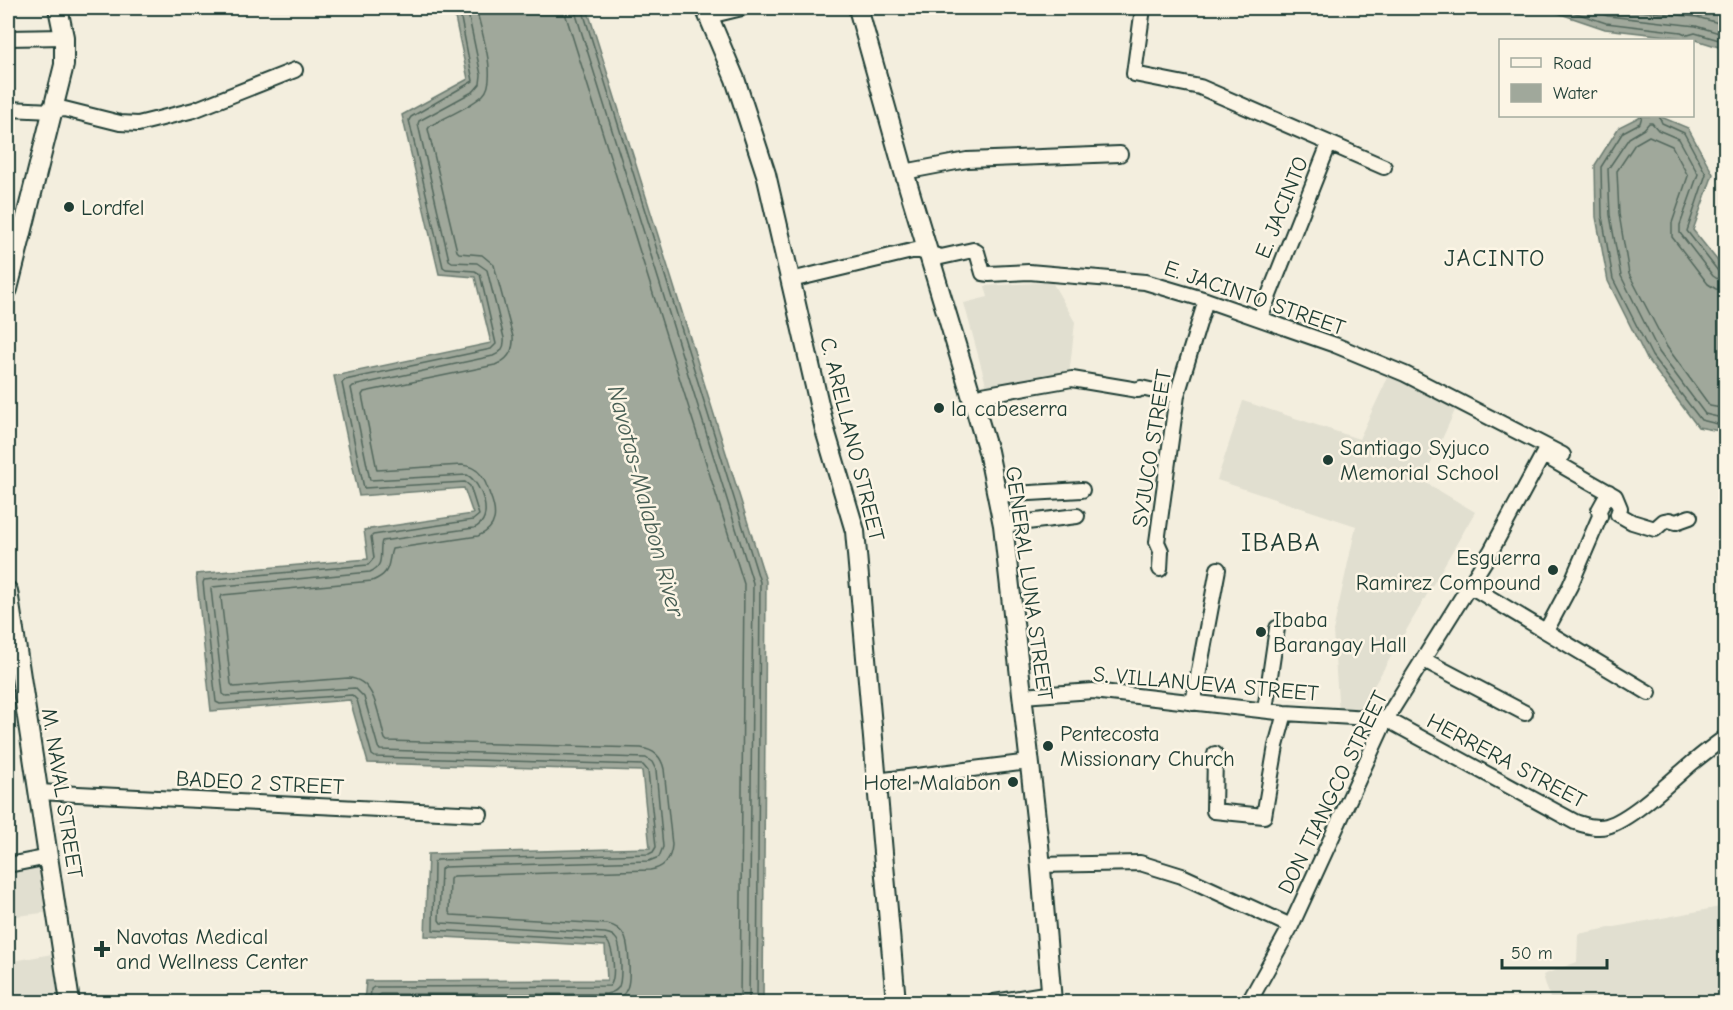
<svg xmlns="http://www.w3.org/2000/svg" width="1733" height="1010" font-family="'Comic Neue',sans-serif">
  <rect width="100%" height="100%" fill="#f3eede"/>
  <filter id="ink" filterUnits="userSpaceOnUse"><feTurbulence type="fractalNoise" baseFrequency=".0167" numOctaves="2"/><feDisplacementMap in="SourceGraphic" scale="12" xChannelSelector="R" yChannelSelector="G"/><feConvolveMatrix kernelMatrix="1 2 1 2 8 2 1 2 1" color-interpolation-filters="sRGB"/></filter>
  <g filter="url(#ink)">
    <!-- built -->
    <path fill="#e1dfd0" d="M 1052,282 L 1075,322 L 1069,376 L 988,392 L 964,303 L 988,297 L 985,286 Z
      M 1390,373 L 1457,406 L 1423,481 L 1475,512 L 1357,715 L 1339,713 L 1333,631 L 1356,526 L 1217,480 L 1243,401 L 1359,439 Z
      M 44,865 L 51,912 L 8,917 L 8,872 Z
      M 1725,906 L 1725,1002 L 1551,1002 L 1543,975 L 1577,962 L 1578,934 Z
      M 52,954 L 61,1001 L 8,1002 L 8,962 Z"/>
    <!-- water -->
    <path fill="#a0a89b" stroke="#6c7d72" stroke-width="1.5" d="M 453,8 L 587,8 L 766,581 L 763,1002 L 364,1002 L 366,981 L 607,980 L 605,946 L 425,936 L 428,854 L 650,848 L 642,771 L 368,763 L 350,700 L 211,711 L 196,574 L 368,559 L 364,530 L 473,514 L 464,488 L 359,496 L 334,376 L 491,343 L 475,277 L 439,274 L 402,115 L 468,79 Z
      M 1543,8 L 1725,8 L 1725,49 L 1693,39 L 1605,29 Z
      M 1641,116 L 1659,116 L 1688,128 L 1713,174 L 1693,230 L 1725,270 L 1725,432 L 1698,427 L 1647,359 L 1608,281 L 1596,217 L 1595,165 L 1619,127 Z"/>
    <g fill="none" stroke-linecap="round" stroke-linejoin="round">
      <!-- shore -->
      <path stroke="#53685d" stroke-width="1.5" d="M 476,8 C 480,27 499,80 483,95 C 471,107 445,117 430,126 L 428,129 L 457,251 L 459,253 L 482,255 L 494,265 L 513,337 C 514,351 508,360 495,365 L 364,392 L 362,395 L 377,470 L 462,465 C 481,467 485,480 490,495 C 497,512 498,528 478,536 L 392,549 C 387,564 392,573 372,581 L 222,595 L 221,598 L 231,684 L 234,687 L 348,678 C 377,679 378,717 385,739 L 387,741 L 641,748 C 654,750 661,756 664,769 L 672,845 C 671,859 664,868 650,870 L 453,876 L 450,879 L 449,912 L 451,915 L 607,924 C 628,928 628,946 629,964 C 630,981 630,996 611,1002
        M 565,8 L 566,16 L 744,584 L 740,1002
        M 574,8 L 753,583 L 749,1002
        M 582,8 L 760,582 L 757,1002
        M 1561,8 L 1606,23 L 1681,32 L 1688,35 L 1695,33 L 1726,42
        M 1584,8 L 1608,16 L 1696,26 L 1726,35
        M 1613,8 L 1697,17 L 1726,25
        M 1642,116 L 1640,123 L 1623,132 L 1601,167 L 1602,216 L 1613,279 L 1652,356 L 1701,420 L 1726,426
        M 1659,116 L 1662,123 L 1684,133 L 1706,174 L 1687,231 L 1718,271 L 1726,273
        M 1726,281 L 1719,280 L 1713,276 L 1680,233 L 1680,225 L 1698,174 L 1679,139 L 1658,130 L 1652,123 L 1649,123 L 1644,129 L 1629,138 L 1608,169 L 1610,215 L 1621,276 L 1659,352 L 1705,414 L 1726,419
        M 1726,290 L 1716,289 L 1708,284 L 1672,237 L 1672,223 L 1688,176 L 1672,146 L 1649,136 L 1635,144 L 1617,171 L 1619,214 L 1629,274 L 1667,347 L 1710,406 L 1726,409
        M 370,1002 L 371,989 L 374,987 L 610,986 C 616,978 614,947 606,940 L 433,930 L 434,862 L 437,860 L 649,854 L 653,852 L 656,847 L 648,771 L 643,765 L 375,757 L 372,755 L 357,700 L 352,695 L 220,704 L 216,702 L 203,583 L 204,580 L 368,565 L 374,558 L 371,537 L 373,535 L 473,520 L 479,515 L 470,486 L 465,482 L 364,488 L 342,383 L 345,380 L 491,349 L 496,344 L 480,274 L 475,271 L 446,269 L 443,267 L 409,120 L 411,117 L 473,81 L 459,8
        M 378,1002 L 378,996 L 381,994 L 606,994 C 611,993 615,992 618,988 C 623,981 621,947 617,940 C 614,935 610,934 605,933 L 441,923 L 439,920 L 441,869 L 444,867 L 649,861 L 659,857 L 663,847 L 656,770 L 652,762 L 646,758 L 380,750 L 378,747 L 364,697 L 355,688 L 226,696 L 223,694 L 211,589 L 212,587 L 370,572 C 386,565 378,553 382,541 L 474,528 C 496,520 481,482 467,475 L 370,480 L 351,388 L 353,386 L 493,356 C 501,353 505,347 504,338 L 487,270 L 477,263 L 452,262 L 449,260 L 418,124 L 419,121 L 474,91 L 480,84 L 481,75 L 467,8"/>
      <!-- minor casing -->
      <g stroke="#1f3d34" stroke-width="18">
        <path id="minor" d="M 1143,8 L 1134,74 L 1200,87 L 1384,167
          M 709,16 L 742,8
          M 8,38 L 64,37
          M 8,109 L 53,111 L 64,109 L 120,123 L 138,124 L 194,110 L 295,70
          M 904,172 L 967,160 L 1120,154
          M 791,280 L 916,250 L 941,257 L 973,250 L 977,252 L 983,273 L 989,274 L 1029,272 L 1145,282 L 1206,300 L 1335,345 L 1405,374 L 1563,455
          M 1260,318 L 1329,144
          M 971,397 L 1072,379 L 1138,390 L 1141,388 L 1177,396
          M 1545,456 L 1615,496 L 1620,508 L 1618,514 L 1632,522 L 1655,529 L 1664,521 L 1669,520 L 1676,522 L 1690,517
          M 996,495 L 1082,490
          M 1003,525 L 1077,516
          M 1160,569 L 1161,551 L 1157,542 L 1177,395 L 1206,300
          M 1470,586 L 1649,693
          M 1546,631 L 1570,586 L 1600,516 L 1599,510 L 1609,492
          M 1424,660 L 1525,713
          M 1022,696 L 1093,691 L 1285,713 L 1386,719 L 1575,822 C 1585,825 1596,829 1607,826 C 1632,819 1672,780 1692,763 C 1703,754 1714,745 1726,737
          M 1193,703 L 1218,569
          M 1265,710 L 1277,628
          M 1215,754 L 1214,811 L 1264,816 L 1276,746 L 1285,713
          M 876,781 L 1029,762
          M 38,792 L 480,814
          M 8,865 L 49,857
          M 1039,865 L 1140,863 L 1182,876 L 1291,926
          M 994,1002 L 1051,993
          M 1249,1002 L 1291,926 L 1386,719 L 1491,551 L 1547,447"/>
      </g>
      <!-- major casing -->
      <g stroke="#1f3d34" stroke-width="22">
        <path id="major" d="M 705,8 L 735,79 L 766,174 L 825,430 L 855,531 L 896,1002
          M 858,8 L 904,172 L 988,451 L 1003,525 L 1039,845 L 1052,1002
          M 8,289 L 64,65 L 64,37 L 58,8
          M 8,591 L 70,1002"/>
      </g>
      <!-- minor -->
      <use href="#minor" stroke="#fcf5e5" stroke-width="14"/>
      <!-- major -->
      <use href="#major" stroke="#fcf5e5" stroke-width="18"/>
    </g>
  </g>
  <!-- markers -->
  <g fill="#1f3d34" stroke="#fcf5e5" stroke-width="2">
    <circle cx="69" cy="207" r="6"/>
    <circle cx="939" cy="408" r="6"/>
    <circle cx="1328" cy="460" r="6"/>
    <circle cx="1553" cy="570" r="6"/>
    <circle cx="1261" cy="632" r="6"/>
    <circle cx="1048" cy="746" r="6"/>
    <circle cx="1013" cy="782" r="6"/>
    <path d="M99 940h6v6h6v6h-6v6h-6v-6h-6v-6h6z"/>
  </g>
  <g text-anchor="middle" stroke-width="5" stroke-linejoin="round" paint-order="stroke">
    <!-- poi labels -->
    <g font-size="22" fill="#1f3d34" stroke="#fcf5e5" text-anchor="start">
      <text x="81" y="215">Lordfel</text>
      <text x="951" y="416">la cabeserra</text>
      <text x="1340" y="455">Santiago Syjuco<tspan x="1340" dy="25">Memorial School</tspan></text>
      <text x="1541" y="565" text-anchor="end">Esguerra<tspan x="1541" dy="25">Ramirez Compound</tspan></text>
      <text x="1273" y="627">Ibaba<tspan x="1273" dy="25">Barangay Hall</tspan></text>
      <text x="1060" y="741">Pentecosta<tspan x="1060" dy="25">Missionary Church</tspan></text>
      <text x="1001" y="790" text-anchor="end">Hotel Malabon</text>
      <text x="116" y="944">Navotas Medical<tspan x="116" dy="25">and Wellness Center</tspan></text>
    </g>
    <!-- street labels -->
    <g font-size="22" fill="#1f3d34" stroke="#fcf5e5">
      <text transform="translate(1281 207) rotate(-68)" y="8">E. JACINTO</text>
      <text transform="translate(1255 297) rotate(19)" y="8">E. JACINTO STREET</text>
      <text transform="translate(853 439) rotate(76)" y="8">C. ARELLANO STREET</text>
      <text transform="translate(1151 448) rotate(-81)" y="8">SYJUCO STREET</text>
      <text transform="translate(1030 583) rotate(82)" y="8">GENERAL LUNA STREET</text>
      <text transform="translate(1206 683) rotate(5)" y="8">S. VILLANUEVA STREET</text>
      <text transform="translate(1507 760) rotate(28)" y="8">HERRERA STREET</text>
      <text transform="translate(260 782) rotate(3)" y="8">BADEO 2 STREET</text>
      <text transform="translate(1332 792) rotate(-64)" y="8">DON TIANGCO STREET</text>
      <text transform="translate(63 793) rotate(81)" y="8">M. NAVAL STREET</text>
    </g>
    <!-- neighbourhood labels -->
    <g font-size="24" letter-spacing="1.5" fill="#1f3d34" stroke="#fcf5e5">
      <text x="1495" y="266">JACINTO</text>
    </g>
    <!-- water labels -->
    <g font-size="24" font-style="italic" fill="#465d53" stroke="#fcf5e5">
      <text transform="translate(646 501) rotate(75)" y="8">Navotas-Malabon River</text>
    </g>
    <!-- quarter labels -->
    <g font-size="26" letter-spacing="1.5" fill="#1f3d34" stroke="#fcf5e5">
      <text x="1281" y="551">IBABA</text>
    </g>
  </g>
  <!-- margin -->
  <rect width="1733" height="1010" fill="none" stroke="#fcf5e5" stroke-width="30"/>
  <rect x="15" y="15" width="1703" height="980" fill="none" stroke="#1f3d34" stroke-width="2" filter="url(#ink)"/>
  <!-- legend -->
  <rect x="1499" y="39" width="195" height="78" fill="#fcf5e5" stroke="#a4ab9e" stroke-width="1.5"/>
  <rect x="1511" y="58" width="30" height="9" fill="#fcf5e5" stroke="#a4ab9e" stroke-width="1.5"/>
  <text x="1553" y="69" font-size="18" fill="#1f3d34">Road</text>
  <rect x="1511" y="84" width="30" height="18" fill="#a0a89b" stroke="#a4ab9e" stroke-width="1.5"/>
  <text x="1553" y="99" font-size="18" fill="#1f3d34">Water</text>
  <!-- scale -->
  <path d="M1502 959v9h105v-9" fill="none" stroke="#1f3d34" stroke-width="3"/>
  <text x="1511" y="959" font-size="18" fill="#1f3d34" stroke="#fcf5e5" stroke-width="4.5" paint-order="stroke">50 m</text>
</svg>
